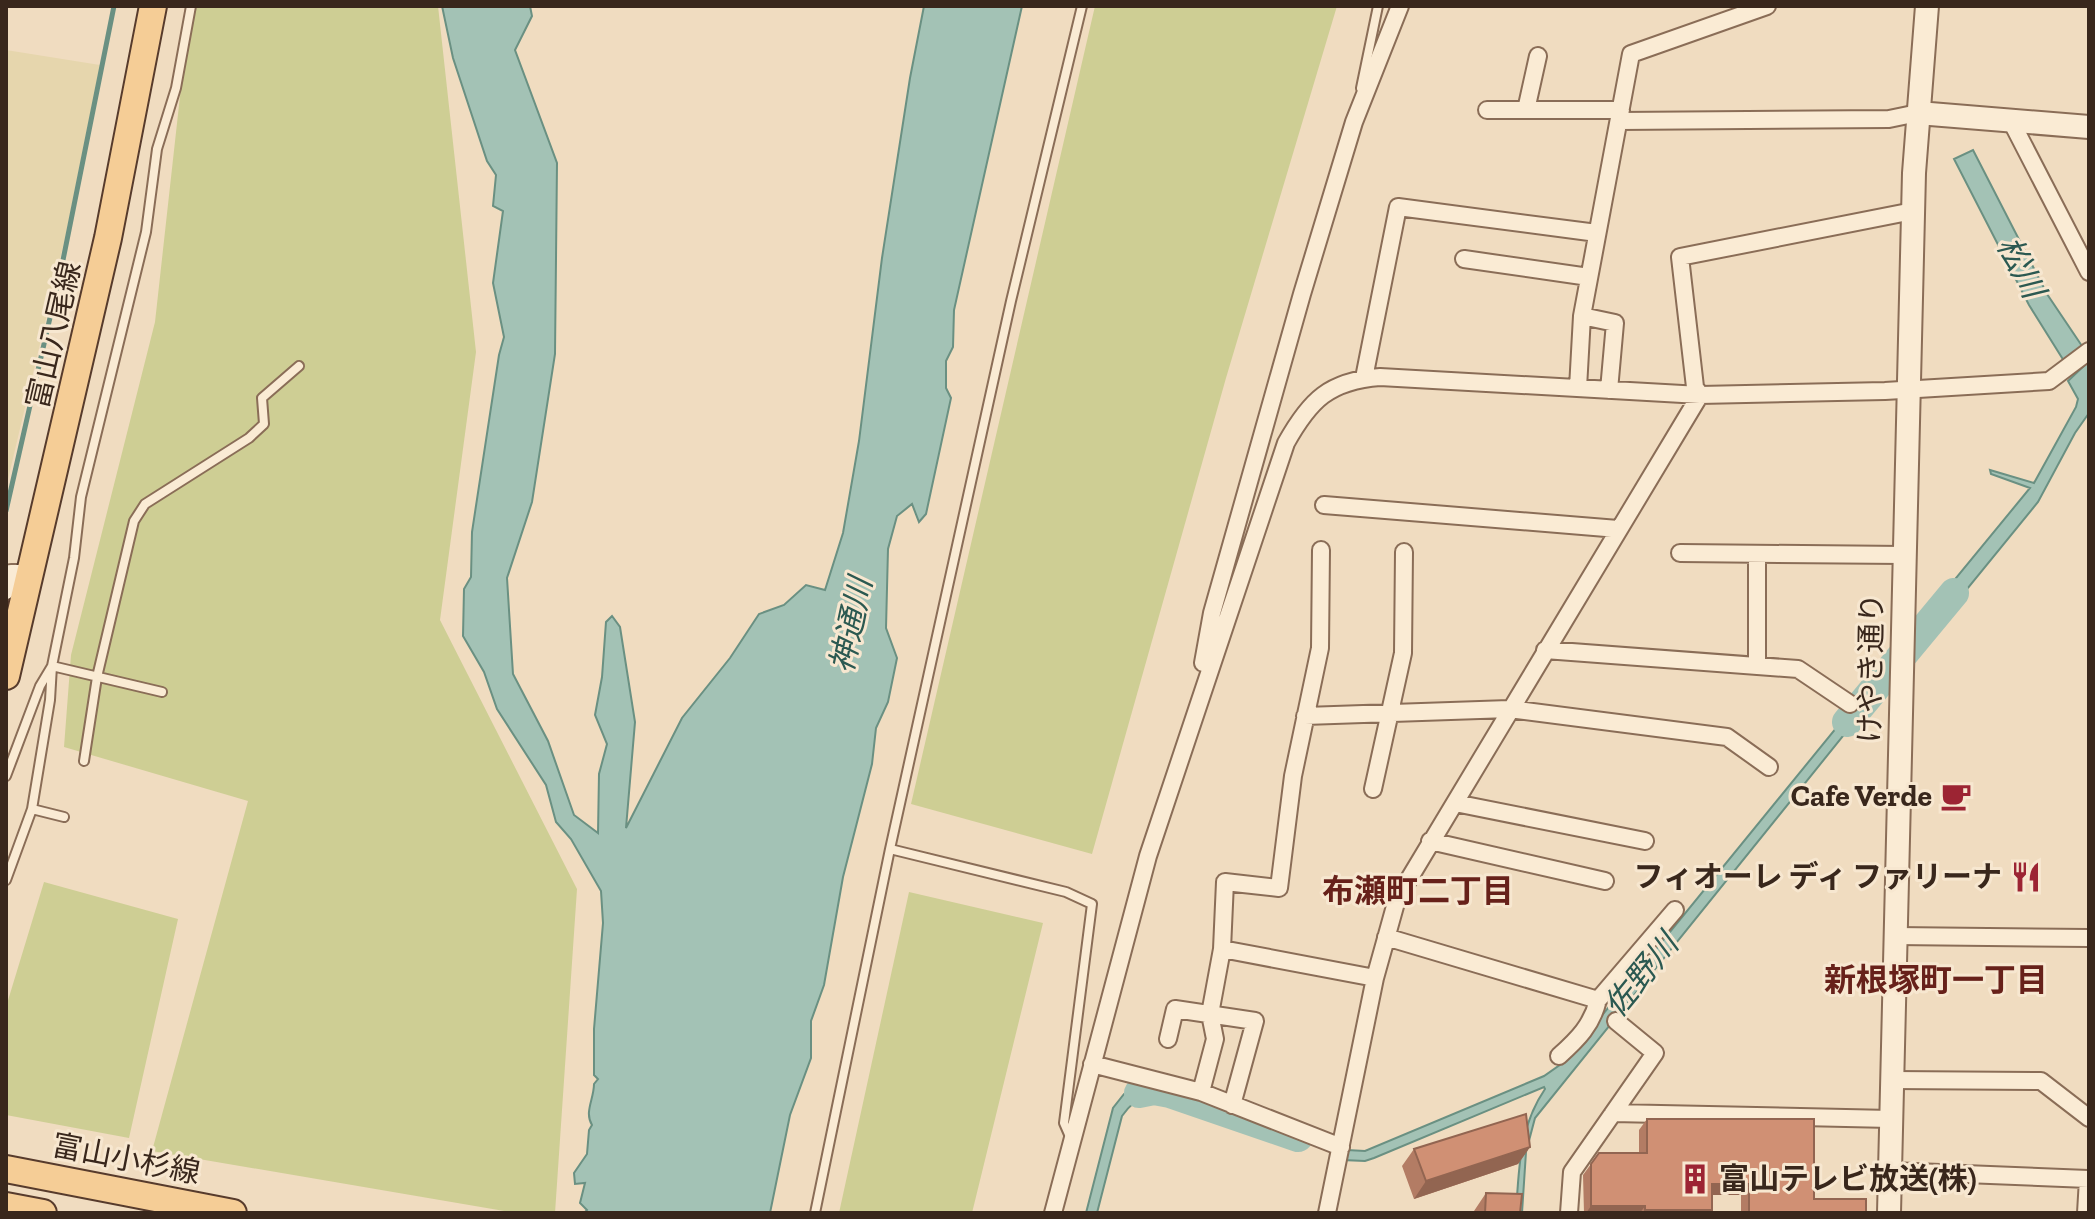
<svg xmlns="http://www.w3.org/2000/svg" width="2095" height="1219" font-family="'Zilla Slab','Noto Sans JP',serif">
  <rect width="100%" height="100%" fill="#f0dcc0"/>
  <!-- farmland -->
  <path fill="#e6d6ad" d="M 6,50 L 100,65 L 65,238 L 6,488 Z"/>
  <!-- green -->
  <path fill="#cece94" d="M 190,6 L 438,6 L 476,352 L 440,620 L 577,889 L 555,1213 L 516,1213 L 152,1151 L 248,801 L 64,747 L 71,655 L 155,322 Z
    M 1095,6 L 1337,6 L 1226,378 L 1092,854 L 911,804 Z
    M 44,882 L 178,919 L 129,1138 L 6,1115 L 6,1007 Z
    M 909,892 L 1043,923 L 972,1213 L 839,1213 Z"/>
  <!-- water -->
  <path fill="#a3c2b5" stroke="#6a9082" stroke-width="2" d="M 442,6 L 530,6 L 532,16 L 515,50 L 557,163 L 555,354 L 532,502 L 507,578 L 513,674 L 548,741 L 574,815 L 598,833 L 599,774 L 607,744 L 595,715 L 602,677 L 606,622 L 612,616 L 620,627 L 635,722 L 626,828 L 682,718 L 730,658 L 759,614 L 784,605 L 806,585 L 825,590 L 843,533 L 859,441 L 882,258 L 910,78 L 924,6 L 1022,6 L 954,310 L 953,347 L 946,361 L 946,388 L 951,398 L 926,514 L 919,522 L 912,504 L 897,516 L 888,549 L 886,628 L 897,658 L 888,702 L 876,728 L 872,764 L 843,877 L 824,985 L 811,1021 L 811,1058 L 790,1115 L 770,1213 L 584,1213 L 587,1210 L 580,1203 L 585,1183 L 575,1184 L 574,1173 L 587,1154 L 589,1130 L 592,1125 C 584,1112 594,1099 594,1084 L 598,1079 L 594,1075 L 594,1029 L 603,923 L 601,891 L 571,839 L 556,822 L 546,785 L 497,709 L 484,672 L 463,636 L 464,589 L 471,577 L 472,532 L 499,355 L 504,337 L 493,283 L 503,211 L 493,206 L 496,175 L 487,161 L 453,58 Z
    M 1973,150 L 2047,294 L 2082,346 L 2064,361 L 2029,305 L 1954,159 Z
    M 2089,361 L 2089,413 L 2075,433 L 2038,502 L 1928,637 L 1928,612 L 2030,488 L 1991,474 L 1990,470 L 2034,483 L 2076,407 L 2078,399 L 2068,381 Z
    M 1872,684 L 1872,700 L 1535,1118 L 1526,1152 L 1522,1213 L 1516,1213 C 1519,1168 1519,1127 1545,1089 L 1544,1087 L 1374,1158 L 1365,1161 L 1343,1160 L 1347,1150 L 1365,1151 L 1544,1076 L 1564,1062 Z
    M 1148,1084 L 1177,1089 L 1176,1100 C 1151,1094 1138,1093 1122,1116 L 1097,1213 L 1086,1213 L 1113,1108 L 1124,1094 Z"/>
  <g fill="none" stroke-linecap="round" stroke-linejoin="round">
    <!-- stream -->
    <path stroke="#6a9082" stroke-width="5" d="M 6,511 L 62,265 L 114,6"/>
    <!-- river -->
    <path stroke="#a3c2b5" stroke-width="30" d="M 1847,722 L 1954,593
      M 1139,1093 L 1154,1090 L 1170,1093 L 1298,1137"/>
    <!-- service casing -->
    <g stroke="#8a6d57" stroke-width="12">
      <path id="service" d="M 1361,88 L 1378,6
        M 84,761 L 97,677 L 134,521 L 145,504 L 249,438 L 264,424 L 262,398 L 299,366
        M 6,776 L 40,686 L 52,666 L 162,692
        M 32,809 L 64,817
        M 6,880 L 32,809 L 50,700 L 52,666 L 74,558 L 81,497 L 146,232 L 157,149 L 176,88 L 191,6
        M 1071,1139 L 1064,1123 L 1092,904 L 1066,892 L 890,849 L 1011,301 L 1082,6
        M 815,1213 L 890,849"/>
    </g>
    <!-- minor casing -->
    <g stroke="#8a6d57" stroke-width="20">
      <path id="minor" d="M 1487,110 L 1621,110
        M 1526,110 L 1538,56
        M 2010,119 L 2089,272
        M 1619,121 L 1889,119 L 1918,113
        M 1464,259 L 1589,277
        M 1582,316 L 1615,323 L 1609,390
        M 1364,378 L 1398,207 L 1597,233
        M 1578,388 L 1582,316 L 1631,54 L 1767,6
        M 1324,505 L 1618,529
        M 1680,553 L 1904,555
        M 1757,554 L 1757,666
        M 6,591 L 11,573 L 32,573
        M 1545,650 L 1798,669 L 1850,704
        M 1203,663 L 1212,613 L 1302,294 L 1354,122 L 1400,6
        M 1305,716 L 1509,709 L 1727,737 L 1769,767
        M 1373,789 L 1403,653 L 1404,552
        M 1455,803 L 1645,841
        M 1430,841 L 1605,881
        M 1895,936 L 2089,938
        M 1386,937 L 1598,1000 L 1675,910
        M 1222,949 L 1375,978
        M 1168,1039 L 1175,1009 L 1255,1021 L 1232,1105
        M 1559,1056 C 1578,1039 1592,1025 1598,1000
        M 1092,1064 L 1201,1092 L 1341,1147
        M 1892,1080 L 2041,1081 L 2089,1118
        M 1201,1092 L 1215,1039 L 1210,1014 L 1222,949 L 1225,882 L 1279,888 L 1293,776 L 1320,648 L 1321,550
        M 1613,1113 L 1891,1119
        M 1890,1171 L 2088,1179 L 2086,1213
        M 1053,1213 L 1148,856 L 1286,443 C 1310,400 1329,381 1380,377 L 1700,395 L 1885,391 L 2049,381 L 2089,351
        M 1327,1213 L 1375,978 L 1397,899 L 1700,395 L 1695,387 L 1680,257 L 1913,211
        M 1569,1213 L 1572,1172 L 1655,1053 L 1616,1021"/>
    </g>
    <!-- tertiary casing -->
    <g stroke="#8a6d57" stroke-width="26">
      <path id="tertiary" d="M 1918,113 L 2089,127
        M 1889,1213 L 1914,173 L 1927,6"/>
    </g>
    <!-- primary casing -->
    <g stroke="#573b2c" stroke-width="30">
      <path id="primary" d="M 6,676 L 108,238 L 153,6
        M 6,1169 L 233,1213
        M 6,1206 L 43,1213"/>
    </g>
    <!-- service -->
    <use href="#service" stroke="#faebd4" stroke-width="8"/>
    <!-- minor -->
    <use href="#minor" stroke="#faebd4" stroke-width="16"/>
    <!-- tertiary -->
    <use href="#tertiary" stroke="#faebd4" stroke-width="22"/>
    <!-- primary -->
    <use href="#primary" stroke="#f5cd96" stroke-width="26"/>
  </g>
  <!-- wall -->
  <path fill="#b37c64" d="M 1647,1119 L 1814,1199 L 1866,1213 L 1741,1213 L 1741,1195 L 1712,1195 L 1709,1213 L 1584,1213 L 1583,1175 L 1599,1153 L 1639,1153 L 1639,1130 Z
    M 1530,1147 L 1518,1164 L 1414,1199 L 1402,1166 L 1414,1149 Z
    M 1486,1193 L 1520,1213 L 1474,1213 L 1474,1211 Z"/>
  <!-- shaded-wall -->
  <path fill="#926551" d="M 1530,1147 L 1518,1164 L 1414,1199 L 1426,1181 Z
    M 1712,1184 L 1749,1184 L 1741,1195 L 1704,1195 Z
    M 1591,1206 L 1645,1206 L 1640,1213 L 1586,1213 Z
    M 1645,1210 L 1712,1210 L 1709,1213 L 1643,1213 Z"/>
  <!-- building -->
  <path fill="#d09074" stroke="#926551" stroke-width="2" d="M 1526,1114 L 1530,1147 L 1426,1181 L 1414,1149 Z
    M 1647,1119 L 1814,1119 L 1814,1199 L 1866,1199 L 1866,1213 L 1749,1213 L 1749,1184 L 1712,1184 L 1712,1210 L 1645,1210 L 1645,1206 L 1591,1206 L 1591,1164 L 1599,1153 L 1647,1153 Z
    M 1486,1193 L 1522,1194 L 1520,1213 L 1485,1213 Z"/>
  <!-- icons -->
  <defs>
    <g id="cafe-bare" transform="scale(2.4)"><path d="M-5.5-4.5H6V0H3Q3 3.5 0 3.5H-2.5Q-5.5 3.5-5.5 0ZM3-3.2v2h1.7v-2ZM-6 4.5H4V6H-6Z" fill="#9c2433" stroke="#f7e7d0" stroke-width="2.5" paint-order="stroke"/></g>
    <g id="restaurant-bare" transform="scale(2.4)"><path d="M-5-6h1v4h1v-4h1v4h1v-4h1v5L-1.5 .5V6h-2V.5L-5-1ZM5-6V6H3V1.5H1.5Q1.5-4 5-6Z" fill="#9c2433" stroke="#f7e7d0" stroke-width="2.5" paint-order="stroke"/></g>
    <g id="building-bare" transform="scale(2.4)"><path d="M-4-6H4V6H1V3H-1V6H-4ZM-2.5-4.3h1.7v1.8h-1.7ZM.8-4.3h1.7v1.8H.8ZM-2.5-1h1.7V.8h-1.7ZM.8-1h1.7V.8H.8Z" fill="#9c2433" stroke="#f7e7d0" stroke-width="2.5" paint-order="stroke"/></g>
  </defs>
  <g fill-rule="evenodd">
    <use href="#cafe-bare" x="1956" y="796"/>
    <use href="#restaurant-bare" x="2026" y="877"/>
    <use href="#building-bare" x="1695" y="1179"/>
  </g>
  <g text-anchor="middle" stroke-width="6" stroke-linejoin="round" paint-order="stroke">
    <!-- street labels -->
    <g font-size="30" fill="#39271c" stroke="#f7e7d0">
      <text transform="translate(54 335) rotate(-77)" y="10">富山八尾線</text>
      <text transform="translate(1871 668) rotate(-89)" y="10">けやき通り</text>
      <text transform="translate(126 1159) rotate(11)" y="10">富山小杉線</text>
    </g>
    <!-- poi labels -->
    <g font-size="30" font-weight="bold" fill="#39271c" stroke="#f7e7d0" text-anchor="end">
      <text x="1932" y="806">Cafe Verde</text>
      <text x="2002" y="887">フィオーレ ディ ファリーナ</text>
      <text x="1719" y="1189" text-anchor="start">富山テレビ放送(株)</text>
    </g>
    <!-- water labels -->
    <g font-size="32" font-style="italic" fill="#2b5951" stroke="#f7e7d0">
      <text transform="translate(2021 267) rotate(62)" y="11">松川</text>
      <text transform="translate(851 625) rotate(-78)" y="11">神通川</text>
      <text transform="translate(1641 975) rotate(-51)" y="11">佐野川</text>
    </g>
    <!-- neighbourhood labels -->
    <g font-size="32" font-weight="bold" fill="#67211a" stroke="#f7e7d0">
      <text x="1418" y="902">布瀬町二丁目</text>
      <text x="1936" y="991">新根塚町一丁目</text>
    </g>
  </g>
  <!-- border -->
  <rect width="2095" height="1219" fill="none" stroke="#39271c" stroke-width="16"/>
</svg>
